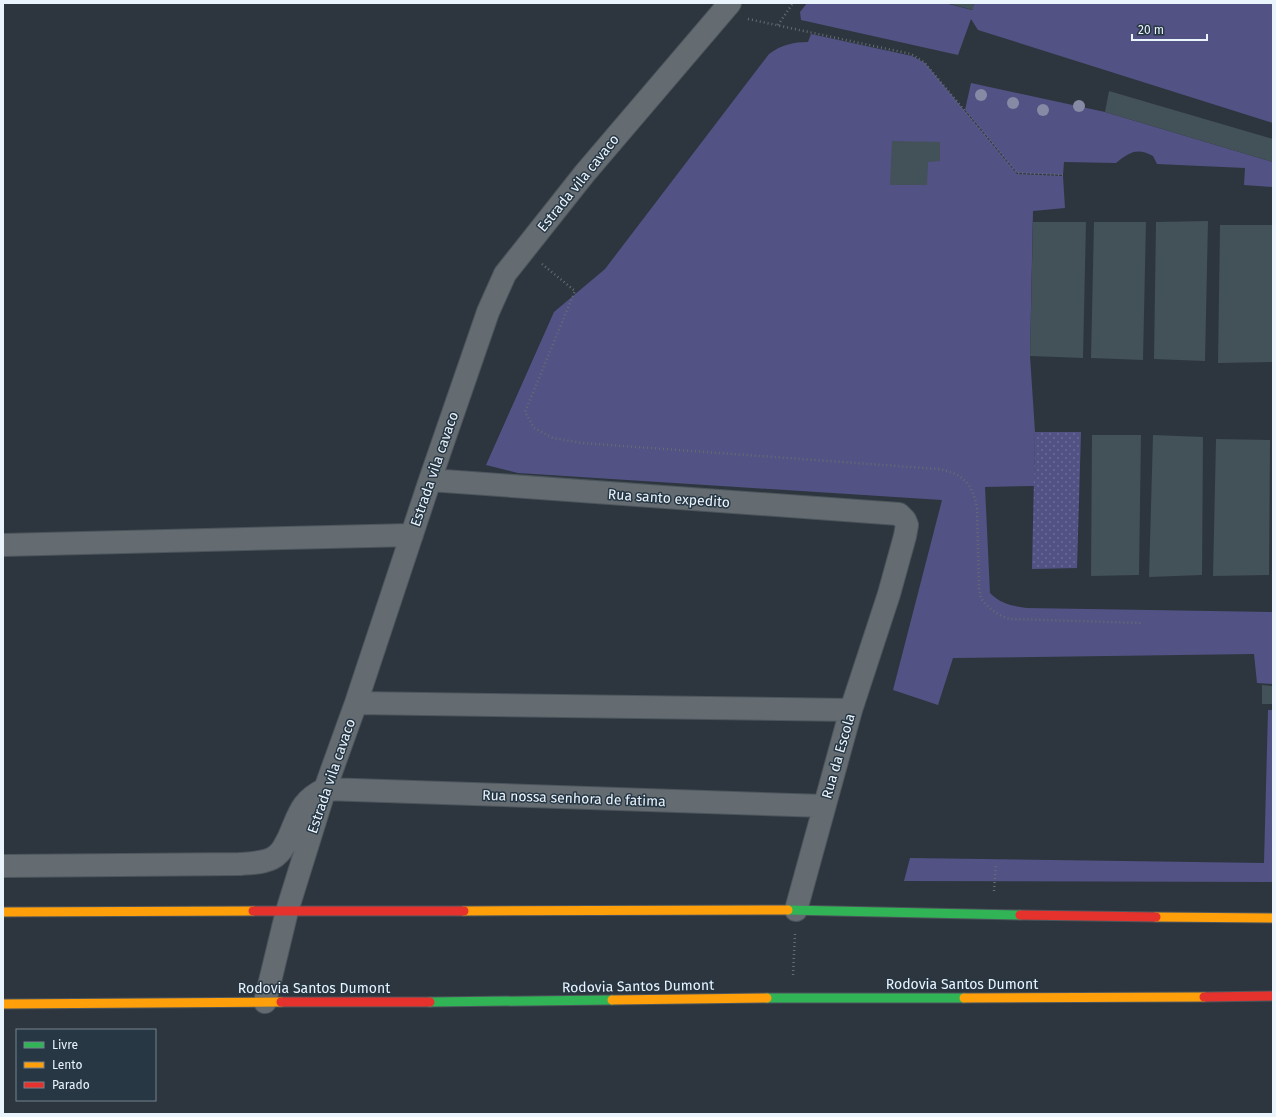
<svg xmlns="http://www.w3.org/2000/svg" width="1276" height="1117" font-family="'Fira Sans',sans-serif">
  <defs>
    <pattern id="park-dots" width="8" height="8" patternUnits="userSpaceOnUse"><rect width="8" height="8" fill="#535284"/><path d="M2 2h.1M6 6h.1" fill="none" stroke="#6c6c96" stroke-width="1.8" stroke-linecap="round"/></pattern>
  </defs>
  <rect width="100%" height="100%" fill="#2d363e"/>
  <!-- green -->
  <path fill="#535284" d="M 807,3 L 945,3 L 972,10 L 974,3 L 1273,3 L 1273,123 L 978,30 L 971,19 L 958,55 L 801,20 L 800,12 Z
    M 811,34 L 912,56 L 925,63 L 1017,174 L 1063,176 L 1065,208 L 1033,211 L 1030,356 L 1035,432 L 1034,486 L 985,487 L 990,593 C 1001,604 1012,606 1027,608 L 1273,612 L 1273,684 L 1257,683 L 1254,654 L 953,658 L 938,705 L 893,690 L 942,500 L 518,473 L 486,465 L 554,312 L 605,269 L 769,54 C 781,45 793,42 808,42 Z
    M 971,83 L 1105,112 L 1273,162 L 1273,187 L 1244,185 L 1245,168 L 1157,164 L 1153,156 C 1136,147 1129,153 1116,163 L 1064,162 L 1063,175 L 1017,173 L 965,110 Z
    M 1268,710 L 1273,710 L 1273,882 L 904,881 L 910,858 L 1264,863 Z"/>
  <!-- park -->
  <path fill="url(#park-dots)" d="M 1035,432 L 1081,432 L 1077,568 L 1032,569 Z"/>
  <!-- building -->
  <path fill="#435158" d="M 947,3 L 974,3 L 973,10 Z
    M 1109,91 L 1273,139 L 1273,162 L 1105,112 Z
    M 892,141 L 940,142 L 940,161 L 928,162 L 927,185 L 890,185 Z
    M 1208,221 L 1205,361 L 1154,359 L 1156,222 Z
    M 1033,222 L 1086,222 L 1083,358 L 1030,356 Z
    M 1094,222 L 1146,222 L 1143,360 L 1091,358 Z
    M 1220,225 L 1273,225 L 1273,362 L 1218,363 Z
    M 1092,435 L 1141,435 L 1139,575 L 1091,576 Z
    M 1153,435 L 1203,437 L 1202,575 L 1149,577 Z
    M 1216,439 L 1270,440 L 1269,575 L 1213,576 Z
    M 1262,685 L 1273,686 L 1273,704 L 1262,704 Z"/>
  <g fill="none" stroke-linecap="round" stroke-linejoin="round">
    <!-- street casing -->
    <g stroke="#4d555c" stroke-width="24">
      <path id="street" d="M 430,480 L 899,514 L 905,520 L 907,525 L 905,536 L 889,594 L 851,710 L 796,910
        M 3,545 L 412,535
        M 356,703 L 851,710
        M 3,866 L 240,864 C 252,863 270,863 278,854 C 283,850 285,844 288,839 C 299,815 300,801 325,789 L 824,806
        M 265,1002 L 287,911 L 325,789 L 356,703 L 430,480 L 488,312 L 505,274 L 585,173 L 730,3"/>
    </g>
    <!-- fast casing -->
    <g stroke="#4d555c" stroke-width="11">
      <path id="fast" d="M 788,910 L 1020,915
        M 767,998 L 964,998
        M 430,1002 L 612,1000"/>
    </g>
    <!-- slow casing -->
    <g stroke="#4d555c" stroke-width="11">
      <path id="slow" d="M 464,911 L 788,910
        M 3,912 L 253,911
        M 1156,917 L 1273,918
        M 964,998 L 1204,997
        M 612,1000 L 767,998
        M 3,1004 L 281,1002"/>
    </g>
    <!-- jam casing -->
    <g stroke="#4d555c" stroke-width="11">
      <path id="jam" d="M 253,911 L 464,911
        M 1020,915 L 1156,917
        M 1204,997 L 1273,996
        M 281,1002 L 430,1002"/>
    </g>
    <!-- path -->
    <path stroke="#666c72" stroke-width="2.5" stroke-dasharray="1 3" stroke-linecap="butt" d="M 748,19 L 911,54 L 924,62 L 1017,173 L 1063,175
      M 778,25 L 793,3
      M 542,264 L 575,291 L 525,412 L 534,428 L 553,438 L 582,443 L 938,469 C 962,473 972,483 977,507 L 979,588 C 980,591 980,595 981,598 C 987,608 1000,617 1011,619 L 1143,623
      M 994,891 L 996,863
      M 793,975 L 795,934"/>
    <!-- street -->
    <use href="#street" stroke="#646c72" stroke-width="22"/>
    <!-- fast -->
    <use href="#fast" stroke="#30b455" stroke-width="9"/>
    <!-- slow -->
    <use href="#slow" stroke="#ff9f0a" stroke-width="9"/>
    <!-- jam -->
    <use href="#jam" stroke="#e5322d" stroke-width="9"/>
  </g>
  <!-- trees -->
  <g fill="#868aa4">
    <circle cx="981" cy="95" r="6"/>
    <circle cx="1013" cy="103" r="6"/>
    <circle cx="1079" cy="106" r="6"/>
    <circle cx="1043" cy="110" r="6"/>
  </g>
  <g text-anchor="middle" stroke-width="3" stroke-linejoin="round" paint-order="stroke">
    <!-- street labels -->
    <g font-size="14" fill="#eaf4fd" stroke="#273744">
      <text transform="translate(578 183) rotate(-51)" y="5">Estrada vila cavaco</text>
      <text transform="translate(434 469) rotate(-71)" y="5">Estrada vila cavaco</text>
      <text transform="translate(669 498) rotate(4)" y="5">Rua santo expedito</text>
      <text transform="translate(838 756) rotate(-74)" y="5">Rua da Escola</text>
      <text transform="translate(331 776) rotate(-71)" y="5">Estrada vila cavaco</text>
      <text transform="translate(574 798) rotate(2)" y="5">Rua nossa senhora de fatima</text>
      <text x="962" y="989">Rodovia Santos Dumont</text>
      <text transform="translate(638 986) rotate(-1)" y="5">Rodovia Santos Dumont</text>
      <text x="314" y="993">Rodovia Santos Dumont</text>
    </g>
  </g>
  <!-- border -->
  <rect width="1276" height="1117" fill="none" stroke="#eaf4fd" stroke-width="8"/>
  <!-- legend -->
  <rect x="16" y="1029" width="140" height="72" fill="#273744" stroke="#75838e"/>
  <rect x="24" y="1042" width="20" height="6" fill="#30b455" stroke="#75838e"/>
  <text x="52" y="1049" font-size="12" fill="#eaf4fd">Livre</text>
  <rect x="24" y="1062" width="20" height="6" fill="#ff9f0a" stroke="#75838e"/>
  <text x="52" y="1069" font-size="12" fill="#eaf4fd">Lento</text>
  <rect x="24" y="1082" width="20" height="6" fill="#e5322d" stroke="#75838e"/>
  <text x="52" y="1089" font-size="12" fill="#eaf4fd">Parado</text>
  <!-- scale -->
  <path d="M1132 34v6h75v-6" fill="none" stroke="#eaf4fd" stroke-width="2"/>
  <text x="1138" y="34" font-size="12" fill="#eaf4fd" stroke="#273744" stroke-width="3" paint-order="stroke">20 m</text>
</svg>
